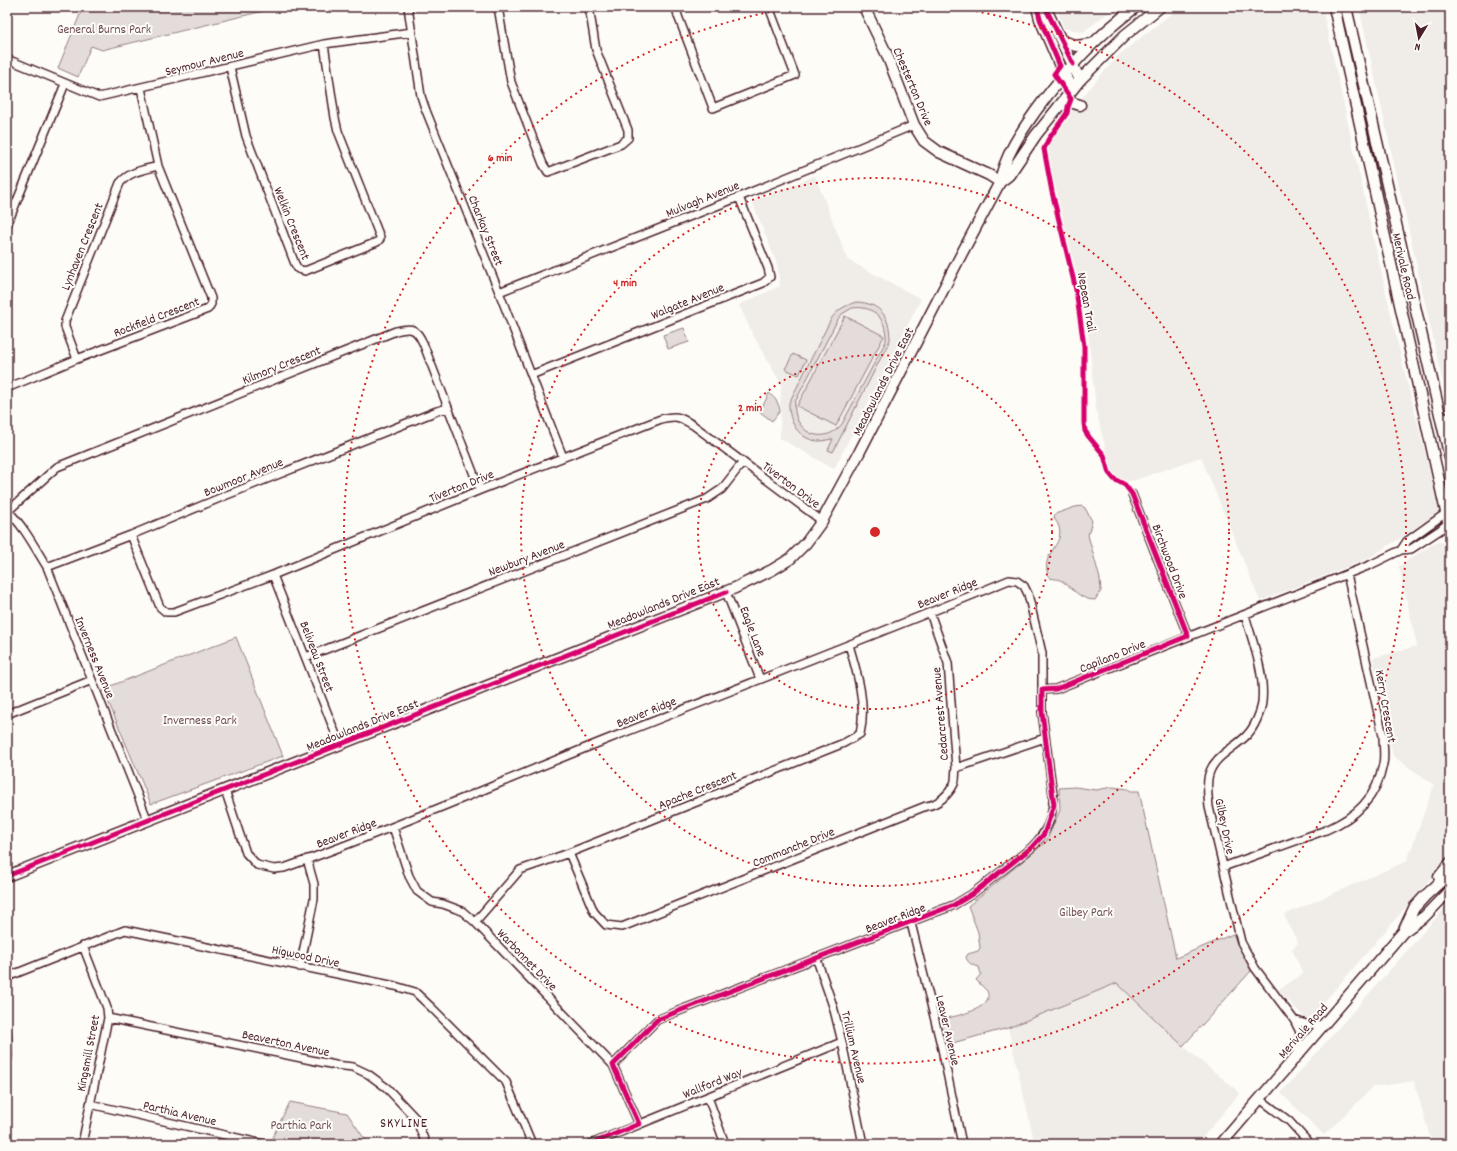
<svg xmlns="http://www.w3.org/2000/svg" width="1457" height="1151" font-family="Dekko,sans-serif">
  <rect width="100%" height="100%" fill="#fdfcf7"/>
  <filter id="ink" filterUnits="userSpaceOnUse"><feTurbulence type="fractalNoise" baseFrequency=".025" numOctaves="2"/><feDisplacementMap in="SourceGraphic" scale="8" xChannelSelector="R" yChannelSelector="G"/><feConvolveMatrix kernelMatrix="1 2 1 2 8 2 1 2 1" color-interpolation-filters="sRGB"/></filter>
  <g filter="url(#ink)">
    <!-- built -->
    <path fill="#f0ece8" d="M 1056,7 L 1116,7 L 1083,32 L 1064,28 Z
      M 1180,7 L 1322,7 L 1377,254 L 1405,374 L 1440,511 L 1405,535 L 1367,559 L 1260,601 L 1201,457 L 1135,480 L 1123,482 L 1111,471 L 1096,409 L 1086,313 L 1046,149 L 1072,110 L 1100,76 L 1120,54 Z
      M 1359,7 L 1450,7 L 1450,403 L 1447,401 Z
      M 815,176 L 848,260 L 921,299 L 834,469 L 780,438 L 781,384 L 753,335 L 739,305 L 780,286 L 777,264 L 752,201 Z
      M 1436,542 L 1443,542 L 1450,572 L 1450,856 L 1313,1015 L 1306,1019 L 1278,990 L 1303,974 L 1292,949 L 1298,943 L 1284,915 L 1407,861 L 1434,785 L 1393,756 L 1373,658 L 1417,646 L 1399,566 Z
      M 1450,902 L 1450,1144 L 1432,1144 L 1414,1081 L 1373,1087 L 1324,1135 L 1281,1093 Z
      M 1117,983 L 1183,1046 L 1240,1093 L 1197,1144 L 1035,1144 L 1008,1028 Z"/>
    <!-- green -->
    <path fill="#e3dcda" stroke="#967e82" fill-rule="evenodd" d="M 83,7 L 280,7 L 102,50 L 91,46 L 78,77 L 58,68 Z
      M 856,302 C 880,303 890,316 890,340 L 833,452 L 828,450 L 833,439 C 829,439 825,441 820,441 C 799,441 788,421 789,403 L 831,319 C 838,309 845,306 856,302 ZM 852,308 C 874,305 887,319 886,341 L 842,424 C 823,448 791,431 795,402 L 838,319 L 842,314 Z
      M 845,316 L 884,336 L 836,426 L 797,406 Z
      M 684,328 L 689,342 L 668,349 L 663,335 Z
      M 793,354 L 806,360 L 799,375 L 785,369 Z
      M 769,393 C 775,398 779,403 780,411 L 772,421 L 760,412 Z
      M 1082,506 L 1085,508 L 1092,521 L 1088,535 L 1100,579 L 1101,591 L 1095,600 C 1080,600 1074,589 1062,581 C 1059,579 1054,579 1050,578 C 1035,552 1074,544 1054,518 L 1055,514 L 1075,507 Z
      M 236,637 L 283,756 L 151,804 L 103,689 Z
      M 1075,787 L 1096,790 L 1112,787 L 1128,789 L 1131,791 L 1139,791 L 1176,958 L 1233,934 L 1251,971 L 1183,1046 L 1117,983 L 1008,1028 L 945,1045 L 939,1020 C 951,1017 981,1012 987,1000 C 989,997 988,994 987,991 L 976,980 L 981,974 L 979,967 C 973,965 968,964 966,957 L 968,954 L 978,951 L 980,948 L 978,932 L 968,906 L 1046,842 L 1060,810 L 1059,788 Z
      M 290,1102 L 347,1113 L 368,1144 L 269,1144 Z"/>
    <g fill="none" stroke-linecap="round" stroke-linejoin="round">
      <!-- street casing -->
      <g stroke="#4a1f2b" stroke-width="10">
        <path id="street" d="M 408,7 L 421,96 L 425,108 L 499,292 L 563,457
          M 498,7 L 511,82 L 543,164 L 548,172 L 621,144 L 628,138 L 628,130 L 596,50 L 589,7
          M 676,7 L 678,16 L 713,108 L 795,75 L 769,7
          M 7,59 L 99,97 L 324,44 L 412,32
          M 230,67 L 246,136 L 295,264 L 298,269 L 305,271 L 377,242 L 380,239 L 380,237 L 338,131 L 335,118 L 324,44
          M 7,225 L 65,84
          M 499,292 L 739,197 L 914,125
          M 77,359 L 65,327 L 65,321 L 120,183 C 130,171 144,170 158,166
          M 531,375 L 763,283 L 770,277 L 768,268 L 739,197
          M 7,388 L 77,359 L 208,309 L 211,304 L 211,298 L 158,166 L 141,88
          M 1442,420 L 1450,416
          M 1132,494 L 1188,636
          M 7,510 C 24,526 35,548 47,567 L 148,821
          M 8,511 L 57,467 L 396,331 C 412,327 416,328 423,343 L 480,490
          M 131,535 L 160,607 L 166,612 L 174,612 L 273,575 L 480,490 L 661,419 C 678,415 679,417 693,425 L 822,521
          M 1401,550 L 1407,541 L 1446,513
          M 47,567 L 131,535 L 227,495 L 437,411 L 448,408
          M 273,575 L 340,745
          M 726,592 L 760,679
          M 1245,615 C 1253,643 1265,673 1262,702 C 1261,712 1254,728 1247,735 C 1235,748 1215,755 1209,774 C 1206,784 1208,796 1209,807 L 1241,942 L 1255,968 L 1294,1020 L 1300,1032 L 1298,1055
          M 306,657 L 707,499 L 722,489 L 743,462
          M 1042,690 L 1056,689 L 1370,565 L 1401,550 L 1411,549 L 1440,530 L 1448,523
          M 7,714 L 92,680
          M 956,768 L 1045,738
          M 225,790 L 246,853 L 257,865 L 274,869 L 284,868 C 394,829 500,782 608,739 C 742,686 877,635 1009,580 L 1017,581 L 1024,586 L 1028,594 L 1042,653 L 1042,712 L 1053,795 C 1054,816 1046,834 1031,848 L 972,894 L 954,905 L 676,1012 L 657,1020 L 613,1065
          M 393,827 L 409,876 L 417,891 L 432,902 L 443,904 L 462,911 L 475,922 L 613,1065 L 639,1124
          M 569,853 L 594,912 L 606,925 L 622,927 L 926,806 C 938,805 949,794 954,784 C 956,780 955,773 956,768 L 948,663 L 930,613
          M 1223,867 L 1326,830 C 1356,817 1377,798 1383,764 C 1385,756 1383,745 1383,736 L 1347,574
          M 475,922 L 520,870 L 569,853 L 844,743 L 860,734 C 867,705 857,672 849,645
          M 911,923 L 942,1049 L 962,1144
          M 816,957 L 833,1006 L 842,1042 L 863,1144
          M 300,967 L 314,899 L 314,884 L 307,859
          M 7,977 L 125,930 L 395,986 L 415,992 L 432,1008 L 506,1082 L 532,1144
          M 108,1018 L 335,1065 L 353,1067 L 368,1074 L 387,1088 L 416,1119 L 426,1144
          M 1294,1020 L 1306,1024 L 1324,1025
          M 7,1031 L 8,1056 L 7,1062
          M 708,1097 L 725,1144
          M 1260,1099 L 1289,1121 L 1310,1144
          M 90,1104 L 264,1144
          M 82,1144 L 108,1018 L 107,1008 L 83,946
          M 591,1144 L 842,1042"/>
      </g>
      <!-- secondary casing -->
      <g stroke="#4a1f2b" stroke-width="13">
        <path id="secondary" d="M 864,7 L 887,55 L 914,125 L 924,141 L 939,152 L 989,175 L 1000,182
          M 1037,7 L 1040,19 L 1060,66 L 1073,89
          M 1045,7 L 1080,80
          M 1334,7 L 1450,530
          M 1346,7 L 1450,458
          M 1061,40 L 1076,46 L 1091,44
          M 1059,106 L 1070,102 L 1080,105
          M 1000,182 L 1009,175 L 1036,135 L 1080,80 L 1125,35 L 1160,7
          M 7,876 L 735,588 L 772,570 L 790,559 L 806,543 L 822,521 L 859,453 L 962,253 L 1000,182 C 1004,157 1021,132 1035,112 C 1065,71 1095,37 1136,7
          M 1439,877 L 1450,863
          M 1403,932 L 1414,908 L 1425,896 L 1450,873
          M 1221,1144 L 1403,932 L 1425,916 L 1450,890"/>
      </g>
      <!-- street -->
      <use href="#street" stroke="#fdfcf7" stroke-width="7"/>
      <!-- secondary -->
      <use href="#secondary" stroke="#fdfcf7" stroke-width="10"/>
      <!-- cycleway casing -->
      <g stroke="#fdfcf7" stroke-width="8">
        <path id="cycleway" d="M 1045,7 L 1073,64
          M 7,876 L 726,592
          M 591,1144 L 639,1124 L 613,1065 L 657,1020 L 676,1012 L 954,905 L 972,894 L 1031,848 L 1044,834 L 1054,805 L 1042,712 L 1042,690 L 1056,689 L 1188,636 L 1132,494 L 1125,485 L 1114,479 L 1109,473 L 1104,455 L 1089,437 L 1085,431 L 1084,423 L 1084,346 L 1076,290 L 1052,192 L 1044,149 L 1048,140 L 1067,113 L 1068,107 L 1071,99 L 1054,74 L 1060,66 L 1040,19 L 1037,7"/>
      </g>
      <!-- cycleway -->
      <use href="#cycleway" stroke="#d6006c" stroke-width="5"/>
    </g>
  </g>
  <!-- distance rings -->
  <g fill="none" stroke="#d62828" stroke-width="2" stroke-dasharray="2 4">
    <circle cx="875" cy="532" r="177"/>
    <circle cx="875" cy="532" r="354"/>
    <path d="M958 8A531 531 0 1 1 792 8"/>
  </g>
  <g text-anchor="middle" stroke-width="4" stroke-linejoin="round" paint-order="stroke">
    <!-- park labels -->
    <g font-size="13" fill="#704e57" stroke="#fdfcf7">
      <text x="104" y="33">General Burns Park</text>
      <text x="200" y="724">Inverness Park</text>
      <text x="1086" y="916">Gilbey Park</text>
      <text x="301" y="1129">Parthia Park</text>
    </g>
    <!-- street labels -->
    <g font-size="13" fill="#4a1f2b" stroke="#fdfcf7">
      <text transform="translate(204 61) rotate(-14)" y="5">Seymour Avenue</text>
      <text transform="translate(914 86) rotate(67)" y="5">Chesterton Drive</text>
      <text transform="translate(702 198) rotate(-22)" y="5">Mulvagh Avenue</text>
      <text transform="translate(293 223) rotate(68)" y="5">Welkin Crescent</text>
      <text transform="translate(487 230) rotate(68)" y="5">Charkay Street</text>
      <text transform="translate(81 246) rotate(-68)" y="5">Lynhaven Crescent</text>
      <text transform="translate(1405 266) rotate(77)" y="5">Merivale Road</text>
      <text transform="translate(687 300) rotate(-22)" y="5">Walgate Avenue</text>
      <text transform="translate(1088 302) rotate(80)" y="5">Nepean Trail</text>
      <text transform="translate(156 316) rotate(-21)" y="5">Rockfield Crescent</text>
      <text transform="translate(281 364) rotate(-22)" y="5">Kilmory Crescent</text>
      <text transform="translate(882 381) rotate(-63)" y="5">Meadowlands Drive East</text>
      <text transform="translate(243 476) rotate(-22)" y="5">Bowmoor Avenue</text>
      <text transform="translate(792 484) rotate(37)" y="5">Tiverton Drive</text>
      <text transform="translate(461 485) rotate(-22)" y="5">Tiverton Drive</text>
      <text transform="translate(526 557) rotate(-21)" y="5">Newbury Avenue</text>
      <text transform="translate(1171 561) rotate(69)" y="5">Birchwood Drive</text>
      <text transform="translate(947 592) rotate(-22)" y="5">Beaver Ridge</text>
      <text transform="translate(663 602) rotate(-22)" y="5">Meadowlands Drive East</text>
      <text transform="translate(754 631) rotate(69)" y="5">Eagle Lane</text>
      <text transform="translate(1112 655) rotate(-22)" y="5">Capilano Drive</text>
      <text transform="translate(318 656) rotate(69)" y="5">Beliveau Street</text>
      <text transform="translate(96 657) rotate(68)" y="5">Inverness Avenue</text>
      <text transform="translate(1387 706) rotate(80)" y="5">Kerry Crescent</text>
      <text transform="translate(646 711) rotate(-22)" y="5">Beaver Ridge</text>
      <text transform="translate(939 714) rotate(-95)" y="5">Cedarcrest Avenue</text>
      <text transform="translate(362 724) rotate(-22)" y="5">Meadowlands Drive East</text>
      <text transform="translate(697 789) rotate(-22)" y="5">Apache Crescent</text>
      <text transform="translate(1226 826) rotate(78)" y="5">Gilbey Drive</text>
      <text transform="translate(346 832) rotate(-21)" y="5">Beaver Ridge</text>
      <text transform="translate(793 846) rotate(-22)" y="5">Commanche Drive</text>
      <text transform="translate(895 917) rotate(-21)" y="5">Beaver Ridge</text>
      <text transform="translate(306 955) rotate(12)" y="5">Higwood Drive</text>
      <text transform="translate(528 959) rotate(46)" y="5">Warbonnet Drive</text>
      <text transform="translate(949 1030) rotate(77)" y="5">Leaver Avenue</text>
      <text transform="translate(1302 1030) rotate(-49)" y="5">Merivale Road</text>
      <text transform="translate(286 1042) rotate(12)" y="5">Beaverton Avenue</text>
      <text transform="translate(855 1047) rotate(77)" y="5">Trillium Avenue</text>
      <text transform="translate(87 1053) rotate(-79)" y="5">Kingsmill Street</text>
      <text transform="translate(712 1082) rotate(-22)" y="5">Wallford Way</text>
      <text transform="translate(180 1112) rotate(13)" y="5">Parthia Avenue</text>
    </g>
    <!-- neighbourhood labels -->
    <g font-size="14" letter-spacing="1" fill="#4a1f2b" stroke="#fdfcf7">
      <text x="404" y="1127">SKYLINE</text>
    </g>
  </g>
  <circle cx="875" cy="532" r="6" fill="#d62828" stroke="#fdfcf7" stroke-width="2"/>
  <g font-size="12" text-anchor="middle" font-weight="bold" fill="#d62828" stroke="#fdfcf7" stroke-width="4" stroke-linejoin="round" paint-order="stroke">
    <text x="500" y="161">6 min</text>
    <text x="625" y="286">4 min</text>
    <text x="750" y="411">2 min</text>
  </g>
  <!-- margin -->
  <rect width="1457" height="1151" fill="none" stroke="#fdfcf7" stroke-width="24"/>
  <rect x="12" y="12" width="1433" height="1127" fill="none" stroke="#4a1f2b" stroke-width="1.5" filter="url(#ink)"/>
  <!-- north arrow -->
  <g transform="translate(1419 38) rotate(190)" stroke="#fdfcf7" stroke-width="3" paint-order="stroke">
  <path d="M0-3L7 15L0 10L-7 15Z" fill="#4a1f2b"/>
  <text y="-6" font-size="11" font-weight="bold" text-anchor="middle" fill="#4a1f2b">N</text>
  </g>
</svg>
